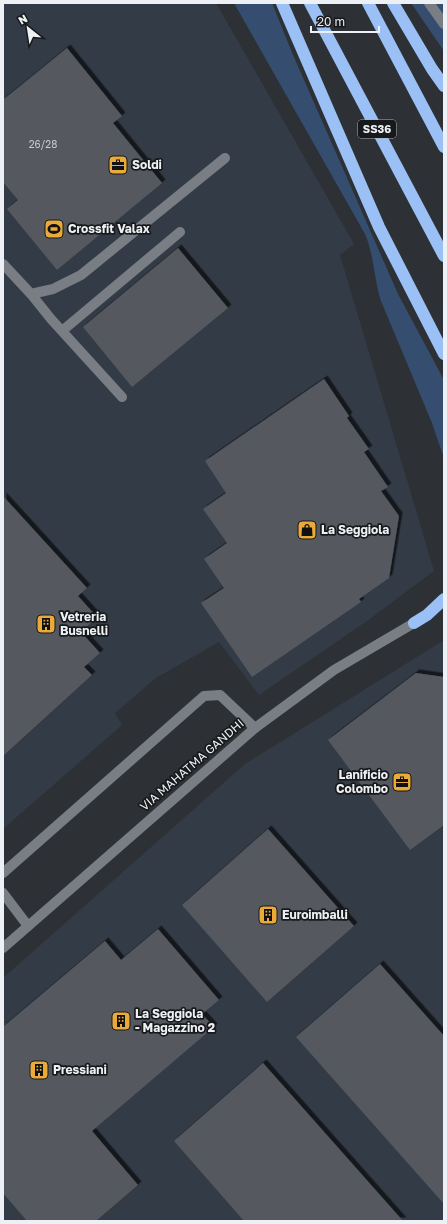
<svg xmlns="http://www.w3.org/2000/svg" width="447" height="1224" font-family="'Golos Text',sans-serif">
  <defs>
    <filter id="shadow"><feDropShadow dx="3.5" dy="-3.5" stdDeviation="0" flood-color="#0009"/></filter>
  </defs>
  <rect width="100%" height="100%" fill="#2d3136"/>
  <!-- built -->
  <path fill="#333b46" d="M 3,3 L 216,3 L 354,244 L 340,255 L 434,571 L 367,621 L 259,695 L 219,642 L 156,678 L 115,713 L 122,725 L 3,829 Z
    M 444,640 L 444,1221 L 3,1221 L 3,978 L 245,764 Z"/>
  <!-- green -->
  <path fill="#354e70" d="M 234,3 L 272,3 L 293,55 L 398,294 L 444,380 L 444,458 L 432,423 L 381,301 C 374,279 374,255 365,234 Z
    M 411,3 L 444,3 L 444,51 Z"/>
  <!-- building -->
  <path fill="#54595f" filter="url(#shadow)" d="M 67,48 L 122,116 L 113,123 L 162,183 L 57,270 L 7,209 L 18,200 L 3,182 L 3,100 Z
    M 178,248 L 228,308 L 132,387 L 83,327 Z
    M 324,379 L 349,416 L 347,418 L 369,449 L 364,452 L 388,487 L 381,491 L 399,516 L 389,578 L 359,599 L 361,602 L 252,677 L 201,603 L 224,588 L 204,559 L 227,543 L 203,509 L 226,493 L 205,461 Z
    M 3,496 L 87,588 L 78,596 L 97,617 L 81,632 L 100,653 L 84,667 L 92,675 L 3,756 Z
    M 416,673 L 444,677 L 444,825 L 410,850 L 328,740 Z
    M 268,829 L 354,926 L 267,1002 L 182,905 Z
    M 158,929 L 219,1000 L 202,1014 L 214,1027 L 92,1131 L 138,1185 L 96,1221 L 27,1221 L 3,1193 L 3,1027 L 105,941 L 121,960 Z
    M 380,964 L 444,1036 L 444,1204 L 296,1037 Z
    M 263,1063 L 403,1221 L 244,1221 L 174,1141 Z"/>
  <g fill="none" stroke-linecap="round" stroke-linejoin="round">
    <!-- lane -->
    <path stroke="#797e84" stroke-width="10" d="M 3,264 L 31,294 L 53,289 L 81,275 L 225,158
      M 31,294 L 51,319 L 122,397
      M 62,331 L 180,232
      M 3,873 L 204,696 L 220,695 L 255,728
      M 3,893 L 28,926"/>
    <!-- street -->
    <path stroke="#797e84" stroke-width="10" d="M 429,3 L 444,24"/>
    <!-- secondary -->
    <path stroke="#797e84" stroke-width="10" d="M 3,948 L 255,728 L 334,670 L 414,623"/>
    <!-- highway -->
    <path stroke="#9ac0f5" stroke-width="12" d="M 282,3 L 379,227 L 444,354
      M 310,3 L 444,256
      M 368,3 L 444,147
      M 393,3 L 432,69 L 444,86
      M 414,623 L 427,615 L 444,599"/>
  </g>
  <!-- icons -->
  <defs>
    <g id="office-square" transform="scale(1)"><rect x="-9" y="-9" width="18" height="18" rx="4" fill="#eaaa39" stroke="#17191b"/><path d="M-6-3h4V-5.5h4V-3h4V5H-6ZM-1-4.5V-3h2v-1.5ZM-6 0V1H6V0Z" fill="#111"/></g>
    <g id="stadium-square" transform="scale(1)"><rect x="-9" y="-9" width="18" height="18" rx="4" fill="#eaaa39" stroke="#17191b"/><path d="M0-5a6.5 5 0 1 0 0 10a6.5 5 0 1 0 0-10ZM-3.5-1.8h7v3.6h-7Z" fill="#111"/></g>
    <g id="shop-square" transform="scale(1)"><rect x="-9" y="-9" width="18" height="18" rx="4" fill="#eaaa39" stroke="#17191b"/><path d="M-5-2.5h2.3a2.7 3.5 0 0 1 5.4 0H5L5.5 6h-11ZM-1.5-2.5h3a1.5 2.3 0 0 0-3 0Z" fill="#111"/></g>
    <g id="building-square" transform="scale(1)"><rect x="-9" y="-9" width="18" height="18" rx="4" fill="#eaaa39" stroke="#17191b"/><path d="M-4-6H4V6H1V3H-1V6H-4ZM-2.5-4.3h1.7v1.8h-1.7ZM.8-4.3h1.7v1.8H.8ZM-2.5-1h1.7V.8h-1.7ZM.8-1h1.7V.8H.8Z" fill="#111"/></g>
  </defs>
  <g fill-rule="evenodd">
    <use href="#office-square" x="118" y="165"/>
    <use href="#stadium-square" x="54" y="229"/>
    <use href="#shop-square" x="307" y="530"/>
    <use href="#building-square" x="46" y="624"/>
    <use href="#office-square" x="402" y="782"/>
    <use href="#building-square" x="268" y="915"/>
    <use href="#building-square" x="121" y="1021"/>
    <use href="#building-square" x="39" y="1070"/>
  </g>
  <g text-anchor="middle" stroke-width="3.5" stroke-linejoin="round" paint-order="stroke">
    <!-- number labels -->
    <g font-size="10" fill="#c7cacf">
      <text x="43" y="148">26/28</text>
    </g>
    <!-- shield labels -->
    <rect fill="#17191b" stroke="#adb0b3" stroke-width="1" x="358" y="120" width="38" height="18" rx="3"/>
    <g font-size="11" font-weight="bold" fill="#edf0f4">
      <text x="377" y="133">SS36</text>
    </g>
    <!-- poi labels -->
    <g font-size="12" font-weight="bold" fill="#edf0f4" stroke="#17191b" text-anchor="start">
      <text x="132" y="169">Soldi</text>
      <text x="68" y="233">Crossfit Valax</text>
      <text x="321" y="534">La Seggiola</text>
      <text x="60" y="621">Vetreria<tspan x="60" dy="14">Busnelli</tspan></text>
      <text x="388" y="779" text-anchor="end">Lanificio<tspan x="388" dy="14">Colombo</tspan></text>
      <text x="282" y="919">Euroimballi</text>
      <text x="135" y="1018">La Seggiola<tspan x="135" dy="14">- Magazzino 2</tspan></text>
      <text x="53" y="1074">Pressiani</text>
    </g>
    <!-- street labels -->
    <g font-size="12" fill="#edf0f4" stroke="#17191b">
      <text transform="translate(192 765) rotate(-41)" y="4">VIA MAHATMA GANDHI</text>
    </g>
  </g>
  <!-- border -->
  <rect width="447" height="1224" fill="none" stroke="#edf0f4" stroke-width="8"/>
  <!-- north arrow -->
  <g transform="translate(28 28) rotate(330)" stroke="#17191b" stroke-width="3" paint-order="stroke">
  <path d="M0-3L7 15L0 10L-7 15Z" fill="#edf0f4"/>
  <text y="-6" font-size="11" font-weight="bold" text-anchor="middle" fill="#edf0f4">N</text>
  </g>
  <!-- scale -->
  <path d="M311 26v6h68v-6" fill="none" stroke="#edf0f4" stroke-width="2"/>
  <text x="317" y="26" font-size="12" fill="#edf0f4" stroke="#17191b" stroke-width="3" paint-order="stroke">20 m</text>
</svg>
